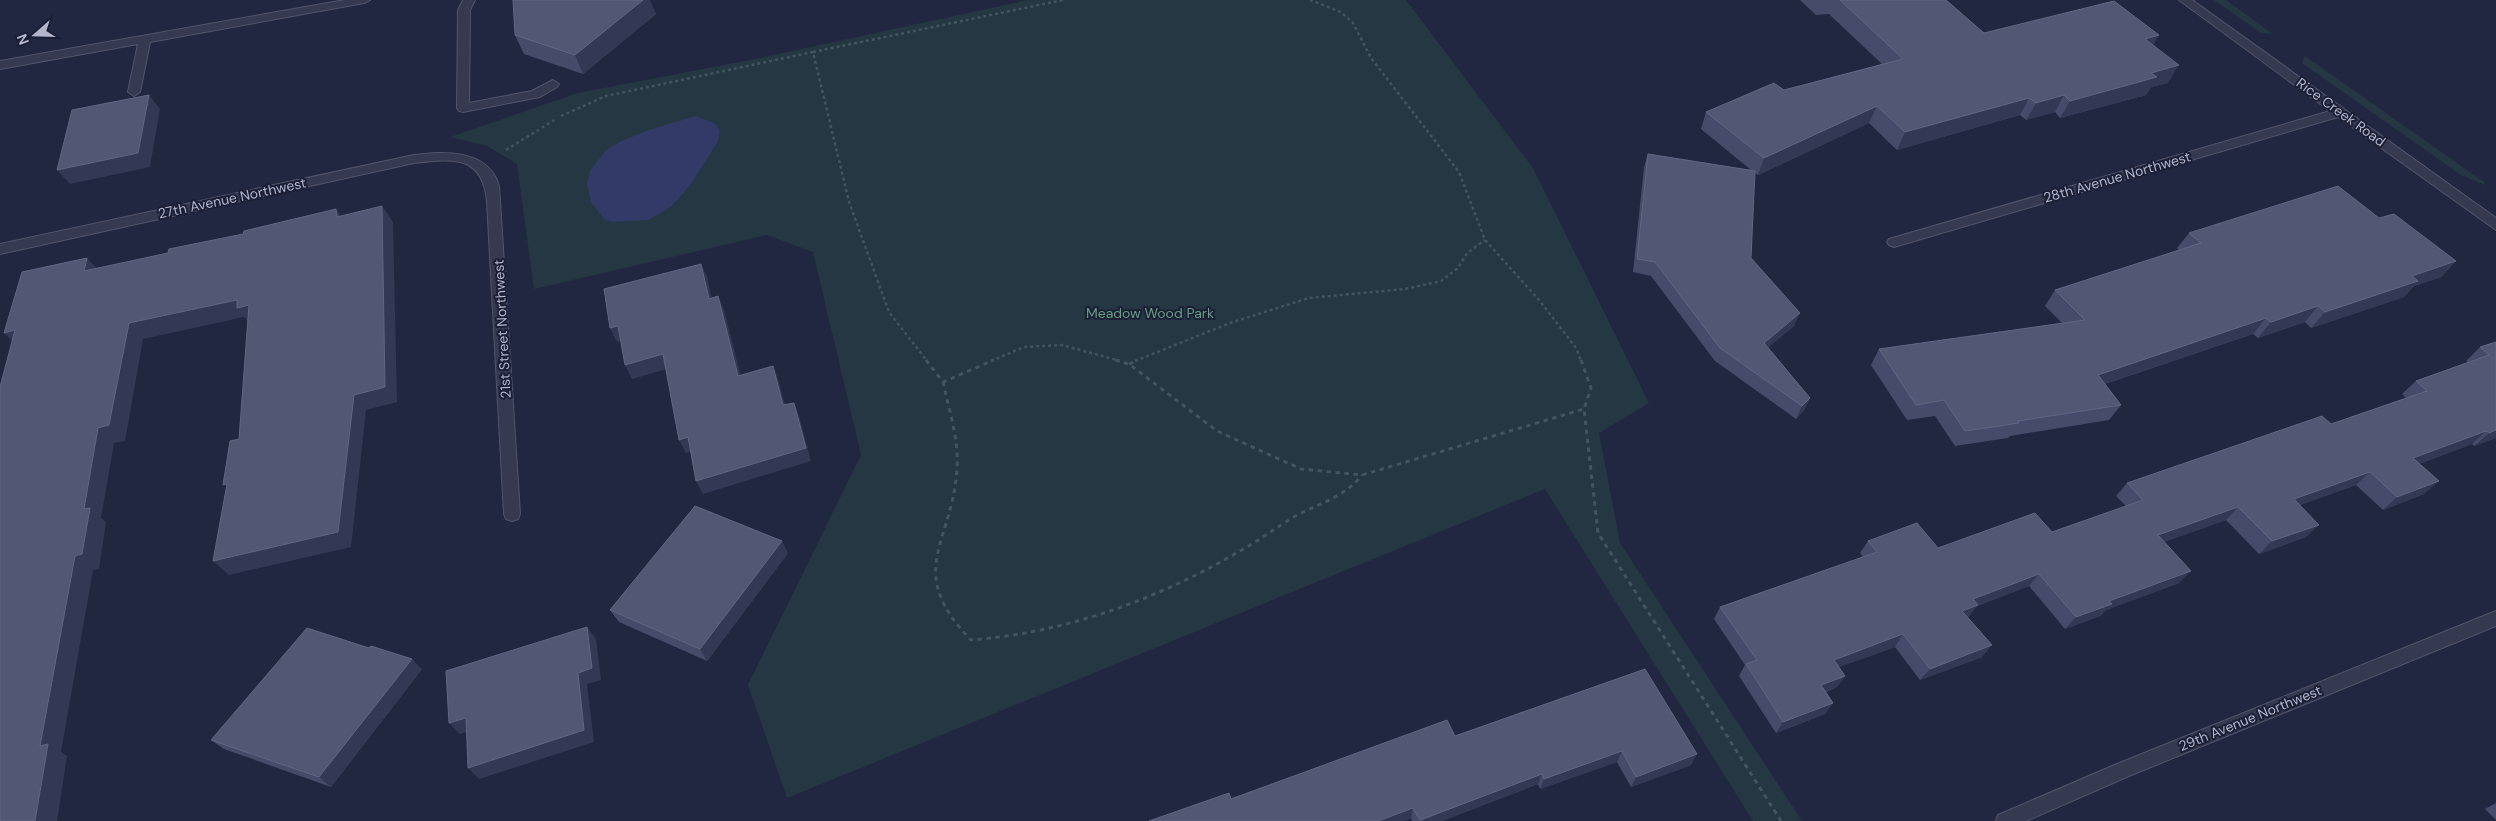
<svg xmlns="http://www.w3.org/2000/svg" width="2496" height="821" font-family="'DM Sans',sans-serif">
  <rect width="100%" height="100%" fill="#222741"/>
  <!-- green -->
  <path fill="#243742" d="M 1028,0 L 1406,0 L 1533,168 L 1649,403 L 1599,433 L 1620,543 L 1802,821 L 1753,821 L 1545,489 L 787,798 L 748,685 L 861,455 L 813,252 L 767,235 L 534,289 L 517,164 L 487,146 L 450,137 L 578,93 L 760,58 Z
    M 2214,0 L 2226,0 L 2273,34 L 2261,33 Z
    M 2305,56 L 2484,182 L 2485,185 L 2461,175 L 2302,63 Z"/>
  <!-- water -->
  <path fill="#323a68" d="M 696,116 L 716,124 L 720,131 L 718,141 L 691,184 L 672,206 L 649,220 L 612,222 L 604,219 L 591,202 L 587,183 L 590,171 L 606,150 L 621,141 L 652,129 Z"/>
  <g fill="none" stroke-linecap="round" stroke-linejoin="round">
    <!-- minor casing -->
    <g stroke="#51556b" stroke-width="2">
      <path id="minor" d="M 345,0 L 370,0 L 364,3 L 150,42 L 140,92 L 134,96 L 128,92 L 138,44 L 0,69 L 0,61 Z
        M 463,0 L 475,0 L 470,10 L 469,103 L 532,91 L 553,80 L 559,84 L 557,87 L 540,97 L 463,112 L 459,111 L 457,108 L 458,10 Z
        M 2179,0 L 2192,0 L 2496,218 L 2496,230 L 2338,117 L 1894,247 L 1889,245 L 1887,242 L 1889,239 L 2330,111 Z
        M 435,153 C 462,152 491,157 499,186 L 520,514 L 518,519 L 512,521 L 506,519 L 504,514 L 487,201 C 482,154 452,159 414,163 L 0,254 L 0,244 L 414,155 Z
        M 2496,611 L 2496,626 L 2129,776 L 2026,821 L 1996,821 L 1998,815 L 2117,764 Z"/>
    </g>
    <!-- path-far1 -->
    <path stroke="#42545f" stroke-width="2.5" stroke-dasharray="3 3" stroke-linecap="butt" d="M 1310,0 L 1341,12 L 1353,23 L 1371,58 L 1459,172 L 1485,240 L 1539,300 L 1576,348 L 1581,361
      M 813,52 L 1063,0
      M 561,116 L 606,96 L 813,52 L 849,202 L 889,312 L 927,361
      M 506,150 L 556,119
      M 991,361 L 1024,347 L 1062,345 L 1120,361
      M 1135,361 L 1230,323 L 1309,298 L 1405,289 L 1441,281 L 1458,268 L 1467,253 L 1485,240"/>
    <!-- path -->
    <path stroke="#42545f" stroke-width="3" stroke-dasharray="4.5 4.5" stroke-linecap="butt" d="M 926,360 L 943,382 L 994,360
      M 1115,360 L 1129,364 L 1217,431 L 1301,469 L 1362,475 L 1584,409 L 1598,533 L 1781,821
      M 1581,360 L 1591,388 L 1584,409
      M 1129,364 L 1138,360
      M 943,382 C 949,410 959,440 957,469 C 952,545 904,571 971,640 C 1068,632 1156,600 1240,551 C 1258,541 1274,529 1292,518 C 1316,504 1343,499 1362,475"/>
    <!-- minor -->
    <use href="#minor" fill="#363a51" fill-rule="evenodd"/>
  </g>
  <!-- wall -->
  <path fill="#464b69" d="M 1800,0 L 1946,0 L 1984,33 L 2159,35 L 2153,45 L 2168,83 L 2151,87 L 2146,95 L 2060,118 L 2055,112 L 2026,120 L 2020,115 L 1897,150 L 1869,123 L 1758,175 L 1755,173 L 1751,258 L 1794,326 L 1768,347 L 1810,398 L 1804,410 L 1796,419 L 1715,361 L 1651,276 L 1633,272 L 1644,167 L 1648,154 L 1751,170 L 1701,129 L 1706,112 L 1882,64 L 1829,14 L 1816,15 Z
    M 656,14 L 583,74 L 524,54 L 515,35 Z
    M 2379,218 L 2456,261 L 2441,277 L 2414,286 L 2404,297 L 2311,328 L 2305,322 L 2258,338 L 2253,334 L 2105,384 L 2121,405 L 2109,420 L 2010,436 L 2008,438 L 1955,446 L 1935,416 L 1907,420 L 1871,365 L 1879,349 L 2062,323 L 2045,306 L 2055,290 L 2179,250 L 2177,248 L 2189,233 Z
    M 2496,342 L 2496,438 L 2474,446 L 2472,444 L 2419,464 L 2424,494 L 2383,510 L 2356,485 L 2300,505 L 2306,537 L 2259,554 L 2226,520 L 2164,542 L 2179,583 L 2106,610 L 2100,616 L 2065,629 L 2029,586 L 1977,606 L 1968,617 L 1982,657 L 1920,680 L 1895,647 L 1839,667 L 1845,676 L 1837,687 L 1826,692 L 1833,703 L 1825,714 L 1776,733 L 1739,676 L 1745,665 L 1714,619 L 1720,607 L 1863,557 L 1860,553 L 1868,541 L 1938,548 L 2052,532 L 2126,506 L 2116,496 L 2127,483 L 2331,424 L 2406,398 L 2402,394 L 2416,381 L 2468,362 L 2466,361 L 2480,347 Z
    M 788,553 L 707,661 L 619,622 L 610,610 Z
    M 422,669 L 331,787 L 224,749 L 211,740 Z
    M 1645,669 L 1691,765 L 1631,787 L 1617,762 L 1540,789 L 1538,784 L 1442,821 L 1412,821 L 1411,818 L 1403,821 L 1149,821 L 1455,736 Z
    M 2496,803 L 2496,820 L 2485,809 Z"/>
  <!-- shaded-wall -->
  <path fill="#333855" d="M 643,0 L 650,0 L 656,14 L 583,74 L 575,55 Z
    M 2159,35 L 2148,53 L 2145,39 Z
    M 2179,65 L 2168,83 L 2151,87 L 2146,95 L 2060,118 L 2070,101 L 2151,73 Z
    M 149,95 L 160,109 L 150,167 L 70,184 L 57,170 Z
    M 2064,95 L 2055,112 L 2026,120 L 2036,103 Z
    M 2029,98 L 2020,115 L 1897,150 L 1905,132 Z
    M 1877,106 L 1869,123 L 1758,175 L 1764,158 Z
    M 382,206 L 393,222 L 397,402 L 366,410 L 351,547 L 229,575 L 213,561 L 354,395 Z
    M 336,209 L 347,225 L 337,217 Z
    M 87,258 L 102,274 L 84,271 Z
    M 2456,261 L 2441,277 L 2414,286 L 2404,297 L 2311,328 L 2325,312 L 2412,276 Z
    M 701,264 L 707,277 L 715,312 L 709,299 Z
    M 718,296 L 724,310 L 744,389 L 738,376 Z
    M 237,300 L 249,305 L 250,324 L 244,317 L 143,339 L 125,441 L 114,443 L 101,518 L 106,522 L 99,569 L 93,570 L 61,752 L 67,756 L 57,821 L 35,821 L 40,746 L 98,428 L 129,323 Z
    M 2318,306 L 2305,322 L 2258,338 L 2271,322 Z
    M 1800,313 L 1794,326 L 1758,355 L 1764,343 Z
    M 2266,318 L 2253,334 L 2086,390 L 2098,375 Z
    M 618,326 L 626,340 L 617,342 L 610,328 Z
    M 15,330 L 20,348 L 4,333 Z
    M 663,354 L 670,368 L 632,379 L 625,365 Z
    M 773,366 L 778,379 L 789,419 L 783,405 Z
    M 1810,398 L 1804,410 L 1796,419 L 1802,406 Z
    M 794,403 L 799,416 L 811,461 L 703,494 L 696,481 Z
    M 2496,430 L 2496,438 L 2474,446 L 2489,433 Z
    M 2486,431 L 2472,444 L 2399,471 L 2413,458 Z
    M 688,437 L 694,450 L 686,453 L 679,440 Z
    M 2370,472 L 2356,485 L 2281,512 L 2294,499 Z
    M 2439,481 L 2424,494 L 2383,510 L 2397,497 Z
    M 2238,507 L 2226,520 L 2147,548 L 2158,535 Z
    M 2319,525 L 2306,537 L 2259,554 L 2272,541 Z
    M 782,541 L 788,553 L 707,661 L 700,649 Z
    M 2191,571 L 2179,583 L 2106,610 L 2100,616 L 2065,629 L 2076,617 L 2109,601 Z
    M 2039,574 L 2029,586 L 1977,606 L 1968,617 L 1952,623 L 1962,611 L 1973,599 Z
    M 587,627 L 596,639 L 601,680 L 587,684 L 594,742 L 479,779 L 468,768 L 578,673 Z
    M 1903,634 L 1895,647 L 1826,672 L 1834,660 Z
    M 1992,645 L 1982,657 L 1920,680 L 1930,669 Z
    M 412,659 L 422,669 L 331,787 L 319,777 Z
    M 1845,676 L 1837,687 L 1813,696 L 1821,685 Z
    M 1833,703 L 1825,714 L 1776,733 L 1783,722 Z
    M 466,718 L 476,729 L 460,734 L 449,723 Z
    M 1622,751 L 1617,762 L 1540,789 L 1544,779 Z
    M 1697,754 L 1691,765 L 1631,787 L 1636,777 Z
    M 1542,774 L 1538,784 L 1442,821 L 1420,821 Z
    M 1413,808 L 1411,818 L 1403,821 L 1378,821 Z"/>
  <!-- building -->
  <path fill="#525774" stroke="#616682" d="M 513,0 L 643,0 L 575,55 L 515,35 Z
    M 1840,0 L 1946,0 L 1984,33 L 2114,1 L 2159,35 L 2145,39 L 2179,65 L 2151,73 L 2157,77 L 2070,101 L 2064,95 L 2036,103 L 2029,98 L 1905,132 L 1877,106 L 1764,158 L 1706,112 L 1774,83 L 1784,90 L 1903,59 Z
    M 149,95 L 138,153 L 57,170 L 72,110 Z
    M 1648,154 L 1755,171 L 1751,258 L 1800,313 L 1764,343 L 1810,398 L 1802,406 L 1720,348 L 1655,262 L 1637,259 Z
    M 2338,186 L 2379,218 L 2394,214 L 2456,261 L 2412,276 L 2418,281 L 2325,312 L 2318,306 L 2271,322 L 2266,318 L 2098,375 L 2121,405 L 2018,421 L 2019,423 L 1965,431 L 1944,400 L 1916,405 L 1879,349 L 2085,320 L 2055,290 L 2201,243 L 2189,233 Z
    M 382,206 L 385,387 L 354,395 L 338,532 L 213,561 L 227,484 L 223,485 L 230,441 L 239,439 L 249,305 L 237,308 L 237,300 L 129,323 L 109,425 L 98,428 L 84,509 L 90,508 L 82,554 L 75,556 L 40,746 L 48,744 L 35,821 L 0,821 L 0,387 L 15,330 L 4,333 L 22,272 L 87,258 L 84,271 L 168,253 L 169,249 L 243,234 L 244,231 L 336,209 L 337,217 Z
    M 701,264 L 709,299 L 718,296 L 738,376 L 773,366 L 783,405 L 794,403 L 806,448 L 696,481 L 688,437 L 679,440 L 663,354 L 625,365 L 618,326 L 610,328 L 604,289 Z
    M 2496,342 L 2496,430 L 2489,433 L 2486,431 L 2413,458 L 2439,481 L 2397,497 L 2370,472 L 2294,499 L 2319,525 L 2272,541 L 2238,507 L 2158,535 L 2191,571 L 2109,601 L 2112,604 L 2076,617 L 2039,574 L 1973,599 L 1978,605 L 1962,611 L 1992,645 L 1930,669 L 1903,634 L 1834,660 L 1845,676 L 1821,685 L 1833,703 L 1783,722 L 1746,664 L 1757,660 L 1720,607 L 1877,552 L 1868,541 L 1917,523 L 1938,548 L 2035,513 L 2052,532 L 2143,500 L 2127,483 L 2322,416 L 2331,424 L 2427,391 L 2416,381 L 2489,355 L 2480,347 Z
    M 695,506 L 782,541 L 700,649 L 610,610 Z
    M 587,627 L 592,668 L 578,673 L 584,730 L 468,768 L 466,718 L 449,723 L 446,671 Z
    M 307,628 L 369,648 L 371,646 L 412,659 L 319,777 L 211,740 Z
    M 1645,669 L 1697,754 L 1636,777 L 1622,751 L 1544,779 L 1542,774 L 1420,820 L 1413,808 L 1378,821 L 1149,821 L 1229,793 L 1231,799 L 1447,720 L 1455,736 Z"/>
  <g text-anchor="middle" stroke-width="4" stroke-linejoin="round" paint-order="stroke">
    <!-- street labels -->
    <g font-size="14" fill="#b3b6cb" stroke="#1b1f36">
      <text transform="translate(2341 112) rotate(36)" y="5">Rice Creek Road</text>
      <text transform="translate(2117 177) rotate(-16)" y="5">28th Avenue Northwest</text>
      <text transform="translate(232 198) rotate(-12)" y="5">27th Avenue Northwest</text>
      <text transform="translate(502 329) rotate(-93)" y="5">21st Street Northwest</text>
      <text transform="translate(2250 718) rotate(-22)" y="5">29th Avenue Northwest</text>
    </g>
    <!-- park labels -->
    <g font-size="14" fill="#679f83" stroke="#1b1f36">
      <text x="1150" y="318">Meadow Wood Park</text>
    </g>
  </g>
  <!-- north arrow -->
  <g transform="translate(35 35) rotate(250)" stroke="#1b1f36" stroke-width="4" paint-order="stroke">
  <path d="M0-4L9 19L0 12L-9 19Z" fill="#b3b6cb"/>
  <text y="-8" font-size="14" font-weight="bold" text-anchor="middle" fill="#b3b6cb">N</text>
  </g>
</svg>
